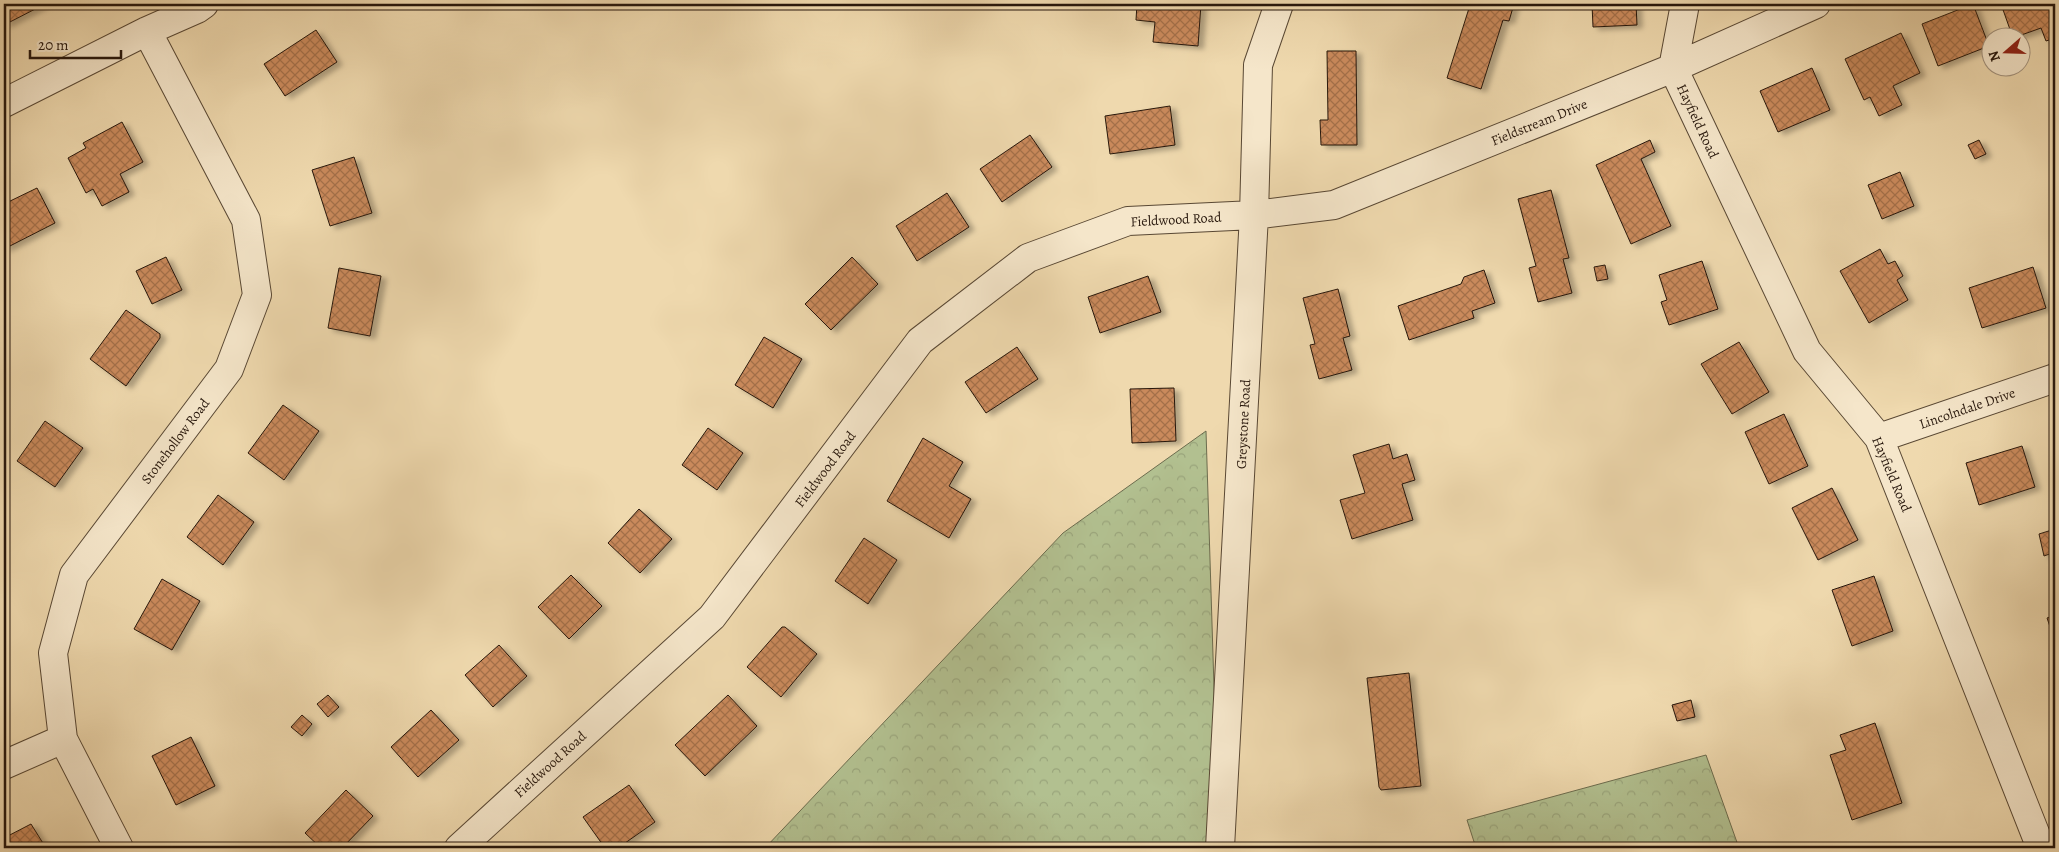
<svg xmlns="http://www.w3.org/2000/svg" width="2059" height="852" font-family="Alegreya,serif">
  <defs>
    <pattern id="forest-crowns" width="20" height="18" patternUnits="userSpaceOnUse" patternTransform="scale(1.25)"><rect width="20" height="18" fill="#b2c090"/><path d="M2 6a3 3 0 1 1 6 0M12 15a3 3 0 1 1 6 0" fill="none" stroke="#99a47b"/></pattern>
    <pattern id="building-cross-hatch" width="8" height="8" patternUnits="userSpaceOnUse" patternTransform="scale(1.25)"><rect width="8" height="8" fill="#ca8a5b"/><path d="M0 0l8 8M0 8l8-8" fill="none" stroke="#a4704a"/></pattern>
    <filter id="shadow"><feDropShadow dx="5.5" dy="3" stdDeviation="2.5" flood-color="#0004"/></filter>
  </defs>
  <rect width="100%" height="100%" fill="#efd9ae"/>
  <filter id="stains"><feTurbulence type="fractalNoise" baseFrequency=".004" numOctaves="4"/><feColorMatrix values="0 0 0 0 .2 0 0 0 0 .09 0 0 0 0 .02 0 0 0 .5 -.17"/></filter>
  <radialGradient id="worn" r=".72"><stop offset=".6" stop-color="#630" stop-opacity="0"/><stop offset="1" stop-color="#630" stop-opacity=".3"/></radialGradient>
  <!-- forest -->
  <path fill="url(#forest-crowns)" stroke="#6c6c4e" d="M 1206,431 L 1219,848 L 765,848 L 1063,533 Z
    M 1706,755 L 1739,848 L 1476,848 L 1467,820 Z"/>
  <!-- building -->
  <path fill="url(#building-cross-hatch)" stroke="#27170c" filter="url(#shadow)" d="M 4,4 L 45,4 L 4,25 Z
    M 1137,4 L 1201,4 L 1198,46 L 1153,42 L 1155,22 L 1136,20 Z
    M 1478,4 L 1514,4 L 1509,21 L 1503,20 L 1481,89 L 1447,78 L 1470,5 L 1477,7 Z
    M 1592,4 L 1636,4 L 1637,25 L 1593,27 Z
    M 1973,4 L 1989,46 L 1938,66 L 1922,24 Z
    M 2001,4 L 2055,4 L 2055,38 L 2046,41 L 2041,28 L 2013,38 Z
    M 316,30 L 337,62 L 285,96 L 264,64 Z
    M 1901,33 L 1920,73 L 1893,86 L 1902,105 L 1879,116 L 1870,97 L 1864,100 L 1845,59 Z
    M 1327,51 L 1356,51 L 1357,145 L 1321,145 L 1320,120 L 1328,120 Z
    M 1812,68 L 1830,110 L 1778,132 L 1760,91 Z
    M 1170,106 L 1175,145 L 1110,154 L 1105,116 Z
    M 122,122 L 143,162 L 120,174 L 129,192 L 102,206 L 93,189 L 86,193 L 68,158 L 86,148 L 83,143 Z
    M 1030,135 L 1052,167 L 1002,202 L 980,169 Z
    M 1650,140 L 1655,152 L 1641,159 L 1671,226 L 1631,244 L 1596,165 Z
    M 1979,140 L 1986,154 L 1975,159 L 1968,145 Z
    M 354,157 L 372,213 L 330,226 L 312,170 Z
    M 1900,172 L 1914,206 L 1882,219 L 1868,185 Z
    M 37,188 L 55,223 L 4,249 L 4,204 Z
    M 1551,190 L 1569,258 L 1563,259 L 1572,293 L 1538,302 L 1529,268 L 1536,266 L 1518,199 Z
    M 947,193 L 969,227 L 917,261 L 896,226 Z
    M 1880,249 L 1888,264 L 1895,261 L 1903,276 L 1897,280 L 1908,300 L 1869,323 L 1840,271 Z
    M 166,257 L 182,290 L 152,304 L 136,271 Z
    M 852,257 L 878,284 L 831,330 L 805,304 Z
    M 1702,261 L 1718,309 L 1669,325 L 1661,302 L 1667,300 L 1659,275 Z
    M 1605,265 L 1608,279 L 1597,281 L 1594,267 Z
    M 2033,267 L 2046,308 L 1982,328 L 1969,288 Z
    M 339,268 L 381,276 L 370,336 L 328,328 Z
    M 1484,270 L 1495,303 L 1472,311 L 1474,318 L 1409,340 L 1398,306 L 1461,284 L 1464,277 Z
    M 1148,276 L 1161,312 L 1100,333 L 1088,297 Z
    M 1338,289 L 1350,336 L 1343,338 L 1352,370 L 1319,379 L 1310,345 L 1315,344 L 1303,298 Z
    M 126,310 L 160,334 L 160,338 L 126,386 L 90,359 Z
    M 764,337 L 802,359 L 773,408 L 735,385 Z
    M 1739,342 L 1769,392 L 1732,414 L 1701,364 Z
    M 1017,347 L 1038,379 L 986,413 L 965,382 Z
    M 1174,388 L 1176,441 L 1132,443 L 1130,389 Z
    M 283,405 L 319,431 L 284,480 L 248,453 Z
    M 1784,414 L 1808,466 L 1769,484 L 1745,432 Z
    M 45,421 L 83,448 L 55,487 L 17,461 Z
    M 708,428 L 743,453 L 717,490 L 682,465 Z
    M 923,438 L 963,462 L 949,486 L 971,499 L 949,538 L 887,501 Z
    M 1389,444 L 1393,459 L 1407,454 L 1415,480 L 1402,484 L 1413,520 L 1352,539 L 1340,500 L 1365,493 L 1353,455 Z
    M 2022,446 L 2035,487 L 1979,505 L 1966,463 Z
    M 1832,488 L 1858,540 L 1818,560 L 1792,508 Z
    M 218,495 L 254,522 L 223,565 L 187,537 Z
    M 639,509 L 672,539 L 640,573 L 608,543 Z
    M 2055,529 L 2055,552 L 2044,556 L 2039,534 Z
    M 864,538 L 897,560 L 868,604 L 835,581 Z
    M 571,575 L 602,606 L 569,639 L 538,607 Z
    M 1874,576 L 1893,631 L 1852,646 L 1832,590 Z
    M 162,579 L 200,601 L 172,650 L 134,629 Z
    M 2055,615 L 2055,641 L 2047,618 Z
    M 782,627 L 785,627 L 817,654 L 781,697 L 747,667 Z
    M 499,645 L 527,676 L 493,707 L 465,675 Z
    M 1409,673 L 1421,786 L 1381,790 L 1379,787 L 1367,678 Z
    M 328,695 L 339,707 L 328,717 L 317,704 Z
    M 728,695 L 757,726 L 705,776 L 675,745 Z
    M 1691,700 L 1695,717 L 1677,721 L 1672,705 Z
    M 431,710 L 459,740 L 418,777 L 391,747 Z
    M 302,715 L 312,724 L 302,736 L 291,727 Z
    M 1875,723 L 1902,803 L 1852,820 L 1830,755 L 1846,750 L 1840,735 Z
    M 191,737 L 215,786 L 176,805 L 152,756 Z
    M 629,785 L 655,822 L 618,848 L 605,848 L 583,817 Z
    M 346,790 L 373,816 L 342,848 L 321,848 L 305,833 Z
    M 31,824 L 46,848 L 4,848 L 4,838 Z"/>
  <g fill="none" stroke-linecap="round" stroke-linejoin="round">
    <!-- minor casing -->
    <g stroke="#594834" stroke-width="30">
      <path id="minor" d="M 1685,4 L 1673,68 L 1807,351 L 1879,438 L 2041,848
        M 4,103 L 147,31 L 197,9 L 204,4
        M 1879,438 L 2055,378
        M 4,765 L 63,739
        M 119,848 L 63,739 L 53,653 L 74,575 L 229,369 L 257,295 L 246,220 L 147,31
        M 459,848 L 712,617 L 920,341 L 1028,258 L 1128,221 L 1254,215 L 1334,205 L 1673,68 L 1816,4
        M 1220,848 L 1254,215 L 1258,65 L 1279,4"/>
    </g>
    <!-- minor -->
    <use href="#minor" stroke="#f5e6ca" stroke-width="28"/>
  </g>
  <g text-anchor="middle" stroke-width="4" stroke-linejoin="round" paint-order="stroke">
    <!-- street labels -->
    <g font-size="14" fill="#27170c" stroke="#f5e6ca">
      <text transform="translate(1698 121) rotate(65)" y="5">Hayfield Road</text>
      <text transform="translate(1539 122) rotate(-22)" y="5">Fieldstream Drive</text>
      <text transform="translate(1176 219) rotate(-3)" y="5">Fieldwood Road</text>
      <text transform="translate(1967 408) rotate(-19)" y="5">Lincolndale Drive</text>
      <text transform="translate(1243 424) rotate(-87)" y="5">Greystone Road</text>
      <text transform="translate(175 441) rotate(-53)" y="5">Stonehollow Road</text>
      <text transform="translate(825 469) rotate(-53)" y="5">Fieldwood Road</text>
      <text transform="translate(1892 474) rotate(67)" y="5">Hayfield Road</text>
      <text transform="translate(550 764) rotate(-42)" y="5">Fieldwood Road</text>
    </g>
  </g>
  <!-- margin -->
  <rect width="2059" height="852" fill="none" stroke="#efd9ae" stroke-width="20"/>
  <rect x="5" y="5" width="2049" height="842" fill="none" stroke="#27170c" stroke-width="2.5"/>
  <rect x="10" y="10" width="2039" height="832" fill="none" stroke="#27170c"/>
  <!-- north arrow -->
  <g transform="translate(2006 52) rotate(250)"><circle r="24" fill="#f5e6ca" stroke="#a3937e"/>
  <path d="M0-4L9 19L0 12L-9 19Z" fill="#8f2418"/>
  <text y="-8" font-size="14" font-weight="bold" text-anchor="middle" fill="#27170c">N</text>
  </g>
  <!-- scale -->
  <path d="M30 50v8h91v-8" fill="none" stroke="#27170c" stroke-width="2.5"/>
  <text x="38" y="50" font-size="15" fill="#27170c" stroke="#f5e6ca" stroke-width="4" paint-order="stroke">20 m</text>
  <rect width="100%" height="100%" filter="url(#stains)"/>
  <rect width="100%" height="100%" fill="url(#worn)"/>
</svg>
